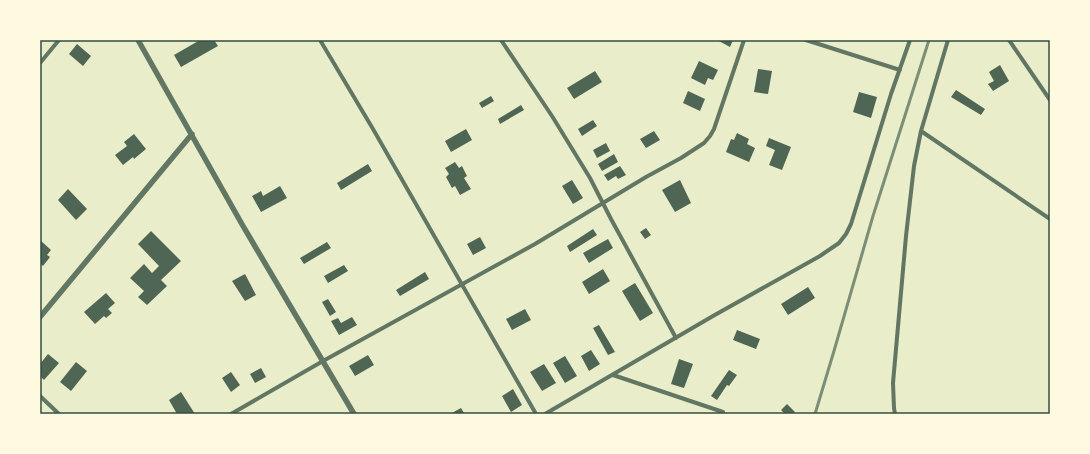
<svg xmlns="http://www.w3.org/2000/svg" width="1090" height="454" font-family="Manrope,sans-serif">
  <rect width="100%" height="100%" fill="#e9edc9"/>
  <!-- building -->
  <path fill="#4f6655" d="M 200,40 L 214,40 L 218,46 L 181,67 L 174,55 Z
    M 717,40 L 733,40 L 730,47 Z
    M 77,44 L 91,56 L 83,66 L 69,54 Z
    M 699,61 L 718,70 L 713,80 L 708,78 L 705,85 L 691,78 Z
    M 1000,65 L 1009,81 L 993,91 L 988,84 L 994,81 L 989,72 Z
    M 758,69 L 772,71 L 768,94 L 754,92 Z
    M 595,71 L 602,82 L 574,99 L 567,88 Z
    M 956,90 L 985,109 L 981,115 L 951,97 Z
    M 688,91 L 705,99 L 700,111 L 683,103 Z
    M 859,92 L 877,97 L 871,118 L 853,112 Z
    M 491,96 L 494,101 L 482,108 L 479,103 Z
    M 521,105 L 524,110 L 500,124 L 498,119 Z
    M 593,120 L 597,126 L 582,136 L 578,129 Z
    M 466,129 L 472,140 L 451,152 L 445,141 Z
    M 654,131 L 660,140 L 646,148 L 640,139 Z
    M 737,133 L 749,139 L 747,144 L 755,148 L 749,162 L 726,152 L 731,139 L 734,140 Z
    M 134,134 L 146,149 L 134,159 L 133,157 L 123,165 L 115,155 L 127,146 L 124,142 Z
    M 769,138 L 791,147 L 782,170 L 769,165 L 775,150 L 766,146 Z
    M 606,143 L 610,151 L 597,158 L 593,150 Z
    M 614,154 L 618,162 L 602,171 L 598,164 Z
    M 455,162 L 459,168 L 462,166 L 467,176 L 464,178 L 471,189 L 460,195 L 455,186 L 452,188 L 446,177 L 449,174 L 445,168 Z
    M 368,164 L 372,171 L 341,190 L 337,183 Z
    M 620,166 L 626,175 L 618,179 L 616,176 L 608,181 L 604,175 Z
    M 572,180 L 583,198 L 573,204 L 562,186 Z
    M 680,180 L 691,203 L 675,212 L 662,190 Z
    M 280,186 L 287,198 L 261,212 L 252,196 L 261,191 L 263,196 Z
    M 68,189 L 87,209 L 76,220 L 58,200 Z
    M 646,228 L 651,235 L 645,239 L 640,232 Z
    M 593,229 L 597,235 L 570,252 L 567,246 Z
    M 151,231 L 181,261 L 161,280 L 167,286 L 147,305 L 138,297 L 144,291 L 130,278 L 144,264 L 152,273 L 159,266 L 138,244 Z
    M 480,237 L 486,248 L 473,255 L 467,244 Z
    M 608,239 L 613,248 L 589,263 L 583,253 Z
    M 40,240 L 51,250 L 47,255 L 50,257 L 43,266 L 40,263 Z
    M 327,242 L 331,248 L 304,264 L 300,258 Z
    M 344,265 L 348,271 L 328,283 L 324,276 Z
    M 603,269 L 610,281 L 589,294 L 582,282 Z
    M 425,272 L 429,279 L 400,296 L 396,290 Z
    M 245,274 L 256,295 L 245,301 L 232,281 Z
    M 635,283 L 653,313 L 640,321 L 622,291 Z
    M 808,287 L 815,298 L 788,315 L 781,304 Z
    M 106,293 L 115,303 L 108,309 L 112,313 L 106,318 L 104,316 L 95,324 L 84,312 Z
    M 328,299 L 336,312 L 330,316 L 322,302 Z
    M 525,309 L 531,320 L 512,330 L 506,319 Z
    M 352,317 L 357,325 L 339,335 L 331,321 L 338,318 L 341,323 Z
    M 599,325 L 615,352 L 608,355 L 593,328 Z
    M 737,330 L 760,339 L 756,349 L 733,340 Z
    M 591,350 L 600,364 L 589,371 L 581,356 Z
    M 48,354 L 59,363 L 44,380 L 40,376 L 40,364 Z
    M 368,355 L 374,365 L 355,376 L 349,366 Z
    M 565,356 L 577,376 L 565,383 L 553,363 Z
    M 679,359 L 693,364 L 684,388 L 671,384 Z
    M 76,362 L 87,371 L 71,391 L 60,382 Z
    M 544,364 L 556,383 L 542,391 L 530,372 Z
    M 261,368 L 266,377 L 255,383 L 250,374 Z
    M 729,370 L 737,375 L 729,386 L 727,385 L 717,400 L 711,396 Z
    M 231,372 L 240,385 L 231,392 L 222,378 Z
    M 513,389 L 522,405 L 511,412 L 502,396 Z
    M 181,392 L 195,414 L 177,414 L 169,400 Z
    M 787,404 L 795,412 L 792,414 L 785,414 L 781,410 Z
    M 461,408 L 464,413 L 462,414 L 450,414 Z"/>
  <g fill="none" stroke-linecap="round" stroke-linejoin="round">
    <!-- minor -->
    <path stroke="#617663" stroke-width="4" d="M 320,40 L 373,129 L 536,414
      M 501,40 L 552,116 L 590,178 L 611,219 L 676,338
      M 806,40 L 900,70
      M 1009,40 L 1050,100
      M 40,63 L 59,40
      M 921,131 L 1050,219
      M 613,375 L 723,412
      M 40,396 L 59,414
      M 231,414 L 323,361 L 535,244 L 646,177 L 681,158 L 704,143 L 710,136 L 714,129 L 744,40
      M 545,414 L 713,316 L 820,256 L 839,243 L 846,234 L 851,224 L 891,94 L 910,40
      M 895,414 L 894,408 L 893,383 L 906,236 L 914,166 L 921,131 L 948,40"/>
    <!-- tertiary -->
    <path stroke="#617663" stroke-width="5.5" d="M 138,40 L 243,226 L 354,414
      M 40,317 L 192,134"/>
    <!-- rail -->
    <path stroke="#7c8e77" stroke-width="3" d="M 815,414 L 834,351 L 873,216 L 929,40"/>
  </g>
  <!-- border -->
  <rect width="1090" height="454" fill="none" stroke="#fefae0" stroke-width="82"/>
  <rect x="41" y="41" width="1008" height="372" fill="none" stroke="#344e41" stroke-width="1.5"/>
</svg>
